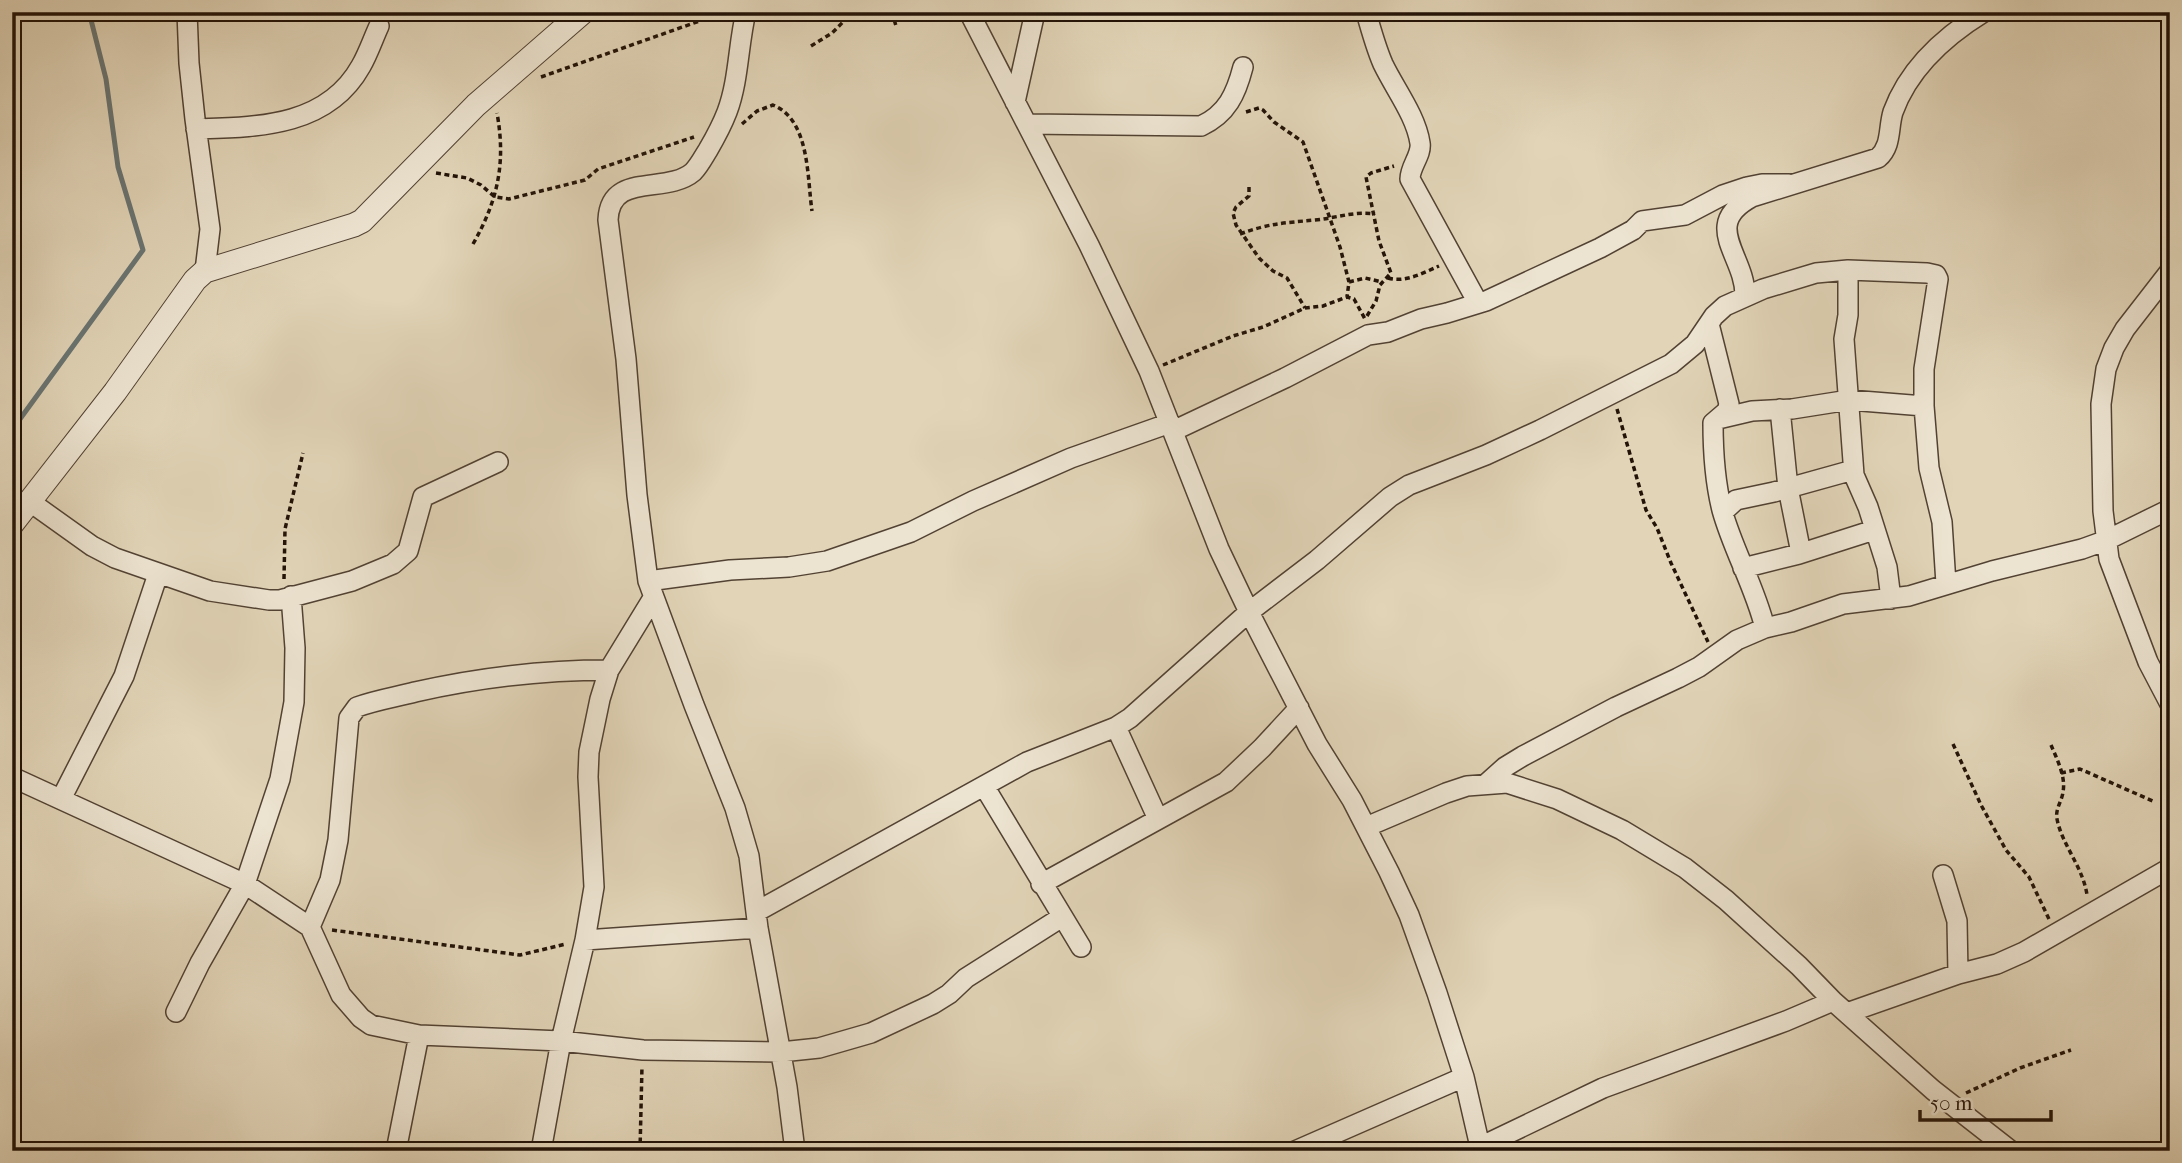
<svg xmlns="http://www.w3.org/2000/svg" width="2182" height="1163" font-family="'IM FELL French Canon',serif">
  <rect width="100%" height="100%" fill="#e1d4b7"/>
  <filter id="stains"><feTurbulence type="fractalNoise" baseFrequency=".00286" numOctaves="4"/><feColorMatrix values="0 0 0 0 .2 0 0 0 0 .09 0 0 0 0 .02 0 0 0 .5 -.17"/></filter>
  <radialGradient id="worn" r=".72"><stop offset=".6" stop-color="#630" stop-opacity="0"/><stop offset="1" stop-color="#630" stop-opacity=".3"/></radialGradient>
  <g fill="none" stroke-linecap="round" stroke-linejoin="round">
    <!-- stream -->
    <path stroke="#697472" stroke-width="5" d="M 12,430 L 143,250 L 118,167 L 106,79 L 89,12"/>
    <!-- minor casing -->
    <g stroke="#524233" stroke-width="22">
      <path id="minor" d="M 187,12 L 189,63 L 195,119 L 210,229 L 205,271
        M 746,12 C 738,45 739,80 727,112 C 722,125 715,138 708,150 C 703,158 699,166 693,172 C 666,195 610,171 608,220 L 626,359 L 637,495 L 648,581 L 694,705 L 735,808 L 749,856 L 758,928 L 787,1087 L 795,1151
        M 969,12 L 1089,245 L 1149,371 L 1219,549 L 1249,612 L 1317,744 L 1352,800 L 1389,872 L 1409,915 L 1437,993 L 1464,1077 L 1481,1151
        M 1366,12 C 1371,30 1376,48 1383,64 C 1395,89 1416,116 1420,143 C 1422,155 1410,166 1410,179 L 1478,303
        M 1015,102 L 1035,12
        M 1027,124 L 1201,126 C 1227,114 1236,94 1243,67
        M 196,129 C 258,127 327,127 361,66 C 368,54 373,39 379,26
        M 1848,270 L 1848,315 L 1844,339 L 1854,475 L 1868,507 L 1887,567 L 1891,599
        M 2170,271 L 2125,329 L 2114,348 L 2106,369 L 2101,404 L 2103,511 L 2109,559 L 2148,662 L 2170,704
        M 1745,295 C 1745,255 1700,225 1752,197 L 1878,158 C 1892,146 1888,128 1893,112 C 1909,68 1945,36 1984,12
        M 1709,324 L 1729,404 L 1727,411 L 1713,423 C 1713,453 1715,482 1722,510 C 1733,550 1755,587 1765,628
        M 1780,409 L 1788,488 L 1801,553
        M 1718,419 L 1752,411 L 1792,409 L 1849,400 L 1924,406
        M 1173,431 L 1285,378 L 1368,335 L 1388,332 L 1421,319 L 1447,313 L 1486,301 L 1600,248 L 1633,230 L 1642,221 L 1685,215 L 1723,195 L 1747,187 L 1762,184 L 1789,184
        M 29,501 L 92,546 L 115,558 L 210,591 L 269,600 L 280,600 L 352,581 L 393,564 L 408,551 L 423,497 L 498,462
        M 1723,512 L 1736,500 L 1774,492 L 1853,470
        M 1743,568 L 1799,554 L 1874,530
        M 648,581 L 730,570 L 789,567 L 827,561 L 911,532 L 973,501 L 1071,458 L 1170,423
        M 1116,727 L 1158,819
        M 12,777 L 245,884 L 310,927 L 341,995 L 361,1018 L 371,1025 L 419,1035 L 561,1041 L 643,1050 L 781,1052 L 819,1048 L 871,1033 L 933,1004 L 949,994 L 966,978 L 1062,917
        M 1486,784 L 1505,767 L 1523,756 L 1616,707 L 1678,678 L 1699,667 L 1737,640 L 1765,628 L 1791,622 L 1843,604 L 1909,596 L 1992,571 L 2082,549 L 2107,540 L 2170,509
        M 984,786 L 1081,947
        M 61,799 L 124,676 L 158,574
        M 1366,827 L 1446,793 L 1467,786 L 1507,783 L 1557,799 L 1622,830 L 1685,868 L 1726,900 L 1799,966 L 1833,1001 L 1933,1090 L 2011,1151
        M 1943,875 L 1957,921 L 1958,974
        M 1041,884 L 1226,782 L 1262,748 L 1299,708
        M 756,912 L 1027,762 L 1116,727 L 1130,718 L 1249,612 L 1317,560 L 1390,497 L 1409,485 L 1486,455 L 1540,430 L 1671,364 L 1695,344 L 1714,316 L 1725,306 L 1763,289 L 1816,273 L 1848,270 L 1927,273 L 1936,275 L 1938,279 L 1924,369 L 1924,406 L 1929,468 L 1942,522 L 1946,584
        M 310,927 L 330,880 L 338,840 L 349,718 L 357,707 C 376,700 396,697 415,692 C 481,677 542,670 609,670
        M 585,940 L 758,928
        M 176,1012 L 200,963 L 245,884 L 280,779 L 294,702 L 295,648 L 291,596
        M 1847,1013 L 1958,974 L 1997,964 L 2024,952 L 2170,868
        M 1480,1147 L 1603,1088 L 1786,1021 L 1833,1001
        M 396,1151 L 419,1035
        M 541,1151 L 561,1041 L 585,940 L 594,887 L 588,777 L 589,752 L 600,699 L 609,670 L 653,598
        M 1295,1151 L 1464,1077"/>
    </g>
    <!-- tertiary casing -->
    <g stroke="#524233" stroke-width="25">
      <path id="tertiary" d="M 12,524 L 115,392 L 195,280 L 205,271 L 354,225 L 362,221 L 476,105 L 583,12"/>
    </g>
    <!-- path -->
    <path stroke="#221207" stroke-width="3.5" stroke-dasharray="5 3.5" stroke-linecap="butt" d="M 892,12 L 896,26
      M 811,46 L 832,33 L 853,12
      M 541,77 L 725,12
      M 1246,112 L 1259,108 L 1263,110 L 1274,122 L 1303,142 L 1340,247 L 1349,282 L 1347,297
      M 742,124 L 757,111 L 773,105 C 810,120 807,177 812,211
      M 436,173 L 467,178 L 481,185 L 495,197 L 509,199 L 585,180 L 598,169 L 694,137
      M 1249,187 L 1249,196 L 1236,207 L 1233,213 L 1236,225 L 1259,258 L 1273,271 L 1287,278 L 1305,308
      M 1240,234 C 1270,223 1284,223 1315,220 C 1337,218 1353,211 1375,214
      M 473,244 C 498,200 506,163 497,113
      M 1388,278 C 1405,283 1423,273 1439,266
      M 1349,282 L 1365,278 L 1382,282
      M 1367,316 L 1376,301 L 1380,285 L 1391,273 L 1379,241 L 1366,177 L 1371,173 L 1394,166
      M 1163,365 L 1233,336 L 1263,327 L 1305,308 L 1323,306 L 1347,297 L 1354,299 L 1365,319
      M 1617,409 L 1646,510 L 1657,528 L 1671,563 L 1708,642
      M 284,579 L 285,529 L 303,453
      M 1953,744 L 1981,805 L 2006,850 L 2029,877 L 2049,919
      M 2051,745 C 2057,759 2066,777 2063,792 C 2062,801 2055,809 2057,819 C 2062,845 2083,867 2087,895
      M 2061,773 L 2080,769 L 2155,802
      M 332,930 L 520,955 L 566,944
      M 1966,1093 L 2020,1068 L 2071,1050
      M 640,1151 L 642,1066"/>
    <!-- minor -->
    <use href="#minor" stroke="#ece3d0" stroke-width="19"/>
    <!-- tertiary -->
    <use href="#tertiary" stroke="#ece3d0" stroke-width="23"/>
  </g>
  <!-- margin -->
  <rect width="2182" height="1163" fill="none" stroke="#e1d4b7" stroke-width="42"/>
  <rect x="14" y="14" width="2154" height="1135" fill="none" stroke="#221207" stroke-width="3.5"/>
  <rect x="21" y="21" width="2140" height="1121" fill="none" stroke="#221207" stroke-width="2"/>
  <!-- scale -->
  <path d="M1920 1110v10h131v-10" fill="none" stroke="#221207" stroke-width="3.5"/>
  <text x="1930" y="1110" font-size="21" fill="#221207" stroke="#ece3d0" stroke-width="5" paint-order="stroke">50 m</text>
  <rect width="100%" height="100%" filter="url(#stains)"/>
  <rect width="100%" height="100%" fill="url(#worn)"/>
</svg>
